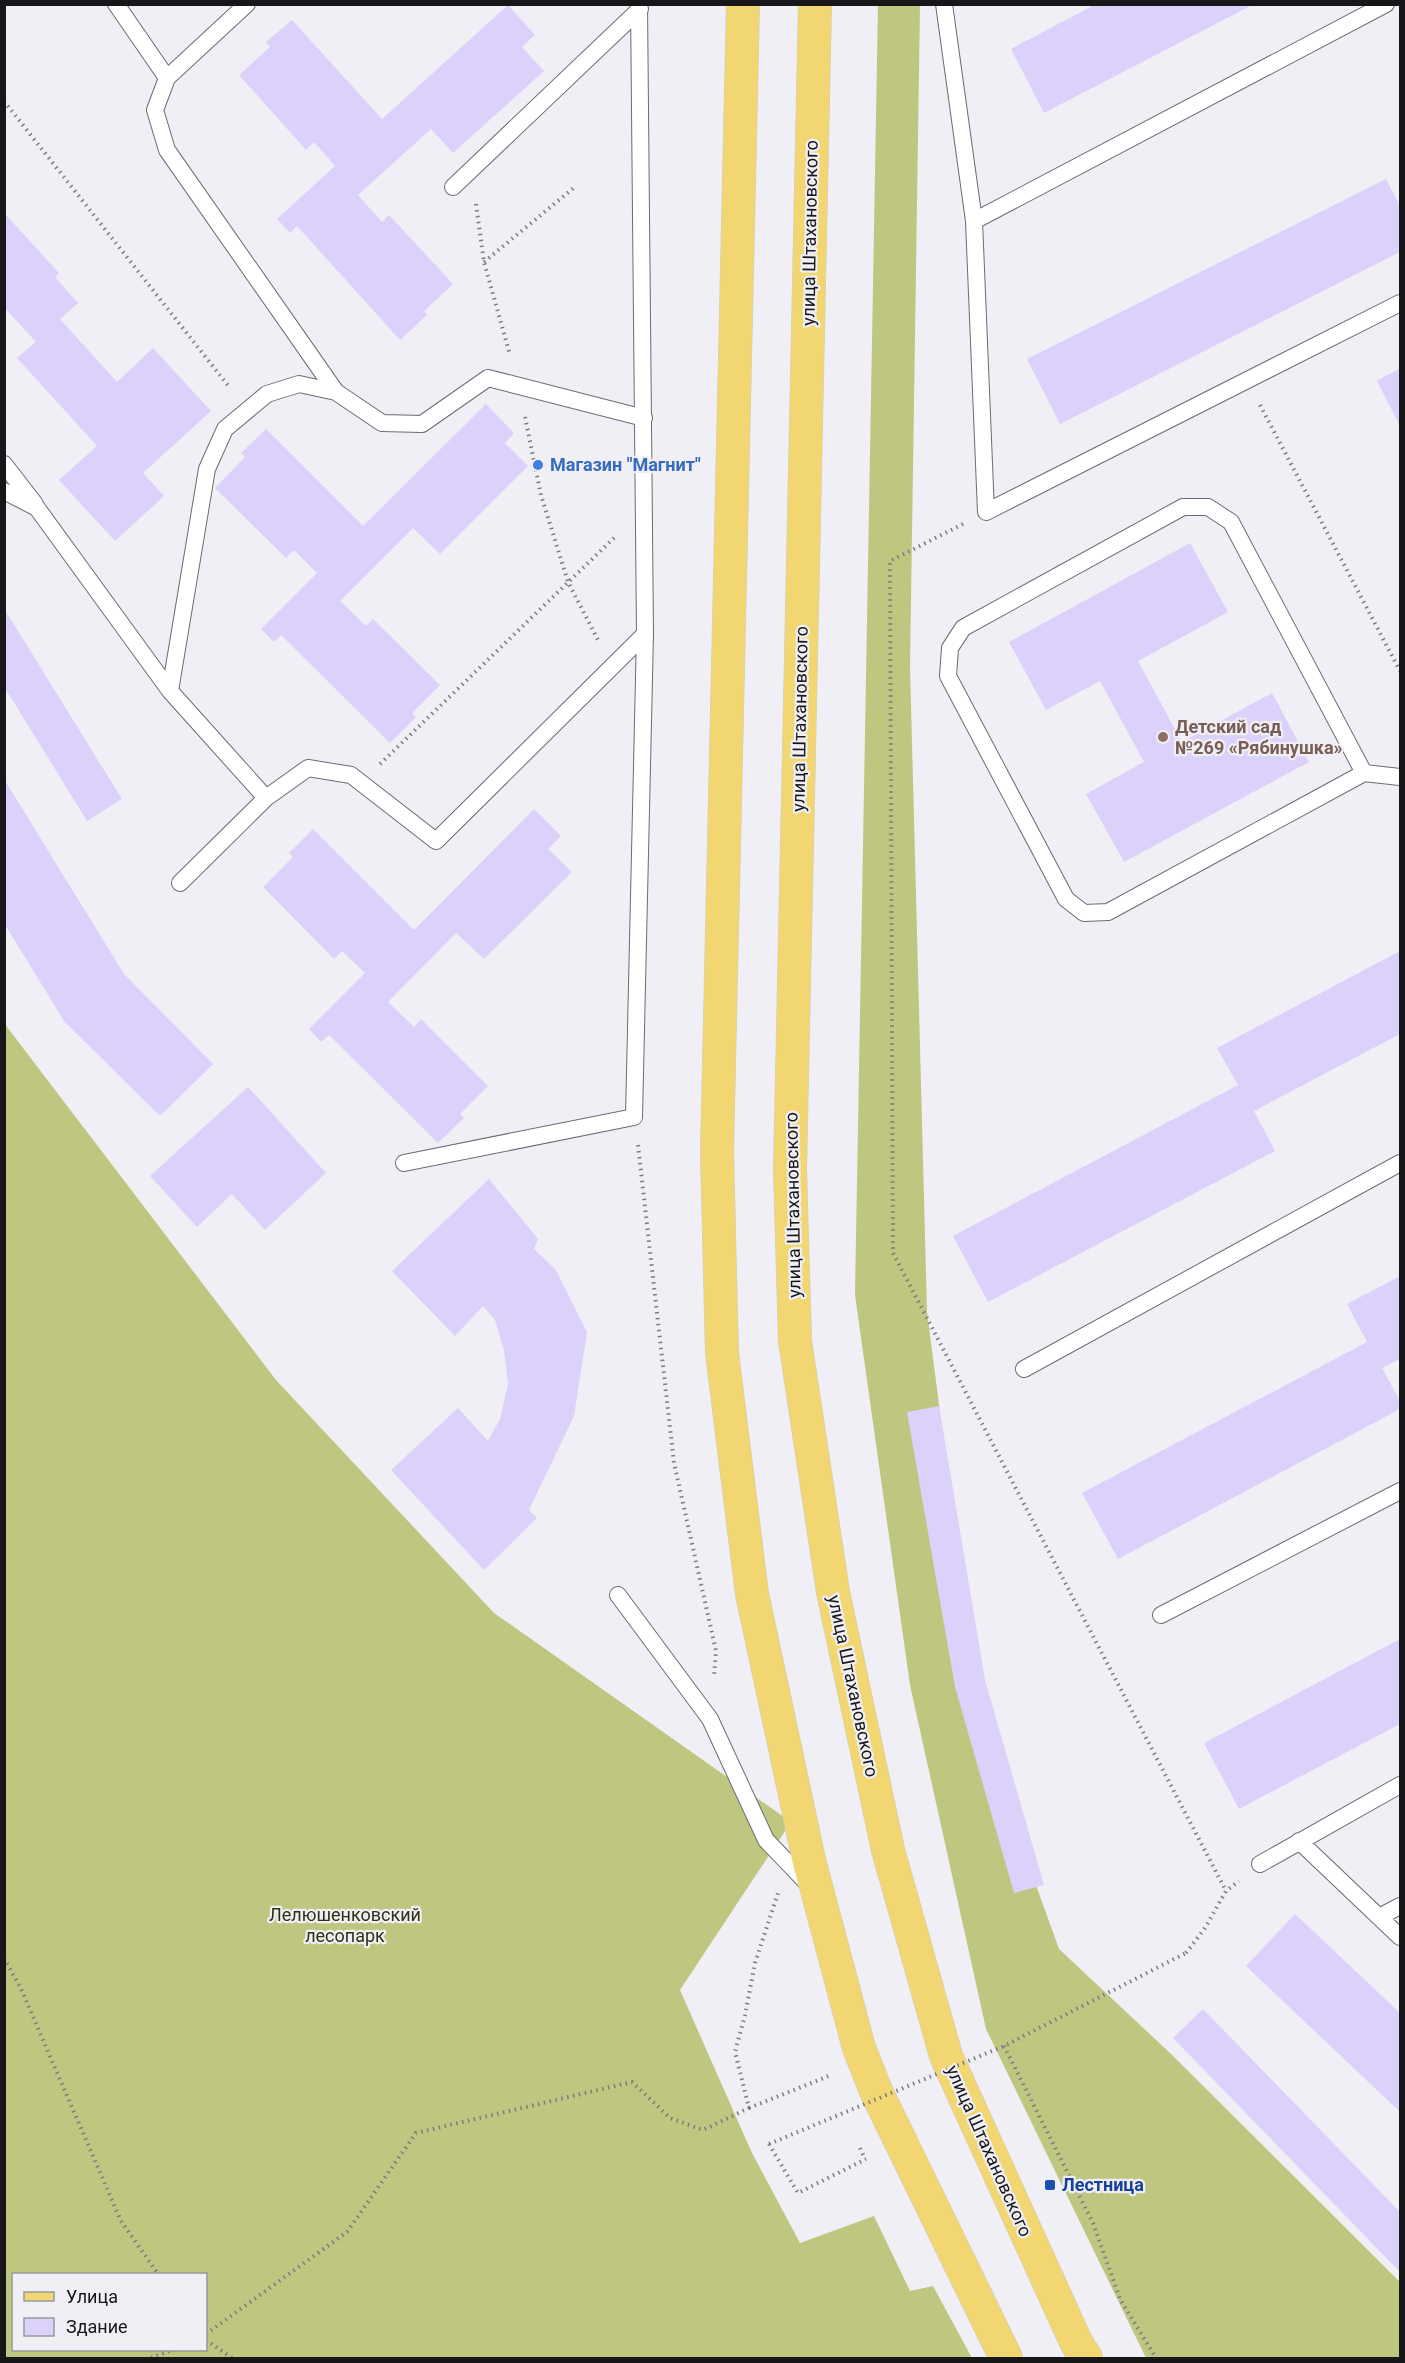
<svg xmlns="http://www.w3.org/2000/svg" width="1405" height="2363" font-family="Roboto,sans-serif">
  <rect width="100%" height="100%" fill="#f0eff5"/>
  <!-- forest -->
  <path fill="#bfc67f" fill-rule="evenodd" d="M 878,5 L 920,5 L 910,667 L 927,1312 L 982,1735 L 1059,1949 L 1170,2053 L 1400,2282 L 1400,2358 L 1146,2358 L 986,2029 L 910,1685 L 855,1295 Z
    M 4,1023 L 276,1380 L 494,1613 L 791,1822 L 680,1990 L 752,2153 L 800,2243 L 874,2216 L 910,2291 L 933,2286 L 972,2358 L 5,2358 ZM 14,2274 L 206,2274 L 206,2350 L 14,2350 Z"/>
  <!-- building -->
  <path fill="#dcd1fa" d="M 1096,4 L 1254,4 L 1044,113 L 1011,49 Z
    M 508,5 L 535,35 L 522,47 L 544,71 L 453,153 L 431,129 L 358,195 L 382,222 L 389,215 L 453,284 L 424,311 L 427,315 L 400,340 L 297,226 L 290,233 L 277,219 L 335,166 L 314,142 L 306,150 L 239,75 L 270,47 L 266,42 L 292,20 L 382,119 Z
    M 1386,179 L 1400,206 L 1400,252 L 1060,424 L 1027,359 Z
    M 7,216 L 59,273 L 55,277 L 78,303 L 60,319 L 117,382 L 153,348 L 211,411 L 143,473 L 164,496 L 115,541 L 59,480 L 97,446 L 17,358 L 36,342 L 4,307 L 4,218 Z
    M 1400,368 L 1400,426 L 1377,381 Z
    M 486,404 L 514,433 L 505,443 L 528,466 L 440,554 L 413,528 L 340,601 L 366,626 L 373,619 L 440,685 L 412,713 L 416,717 L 390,743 L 281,635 L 274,642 L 261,629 L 317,573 L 294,550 L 286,558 L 215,488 L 245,457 L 241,453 L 266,429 L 363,526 Z
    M 1190,543 L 1228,612 L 1138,661 L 1182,742 L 1272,693 L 1309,762 L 1124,862 L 1086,794 L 1144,762 L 1100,681 L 1046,710 L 1009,642 Z
    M 5,610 L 122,799 L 87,821 L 5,688 Z
    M 4,779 L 124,974 L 213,1064 L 160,1116 L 64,1021 L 4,923 Z
    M 534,809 L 561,836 L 548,849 L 572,872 L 484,959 L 456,933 L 388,1002 L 414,1027 L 421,1019 L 488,1086 L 460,1114 L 464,1118 L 438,1143 L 329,1035 L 321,1042 L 309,1029 L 365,973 L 342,951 L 334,959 L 263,887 L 293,857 L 289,853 L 313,829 L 414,930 Z
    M 1400,951 L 1400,1034 L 1254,1111 L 1275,1151 L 988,1302 L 953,1236 L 1238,1085 L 1217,1048 Z
    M 248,1087 L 326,1173 L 265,1230 L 232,1194 L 197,1227 L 150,1176 Z
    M 489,1179 L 538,1239 L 534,1249 L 556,1270 L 587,1332 L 574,1416 L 529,1510 L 537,1518 L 484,1570 L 391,1470 L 458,1408 L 488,1441 L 500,1419 L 508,1384 L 504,1351 L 495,1320 L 483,1306 L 455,1336 L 392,1271 Z
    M 1400,1276 L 1400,1359 L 1382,1368 L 1400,1401 L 1400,1409 L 1118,1559 L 1082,1493 L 1367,1342 L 1347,1304 Z
    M 939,1406 L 985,1680 L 1044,1885 L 1014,1893 L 955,1687 L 907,1412 Z
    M 1400,1639 L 1400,1724 L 1239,1809 L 1204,1743 Z
    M 1295,1914 L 1400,2013 L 1400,2112 L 1246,1966 Z
    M 1203,2009 L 1400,2212 L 1400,2272 L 1173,2038 Z"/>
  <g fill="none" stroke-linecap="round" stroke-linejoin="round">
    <!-- service casing -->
    <g stroke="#6c6b71" stroke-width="18">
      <path id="service" d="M 116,4 L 167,78
        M 247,4 L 167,78 L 155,110 L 167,150 L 336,392
        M 944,4 L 974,221 L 986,512 L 1400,303
        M 453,187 L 640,9
        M 974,221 L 1386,4
        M 4,464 L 35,504
        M 4,491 L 37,508 L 170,691 L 266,798 L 308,768 L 351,775 L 436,841 L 645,634
        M 170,691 L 207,469 L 225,429 L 267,394 L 299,384 L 336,392 L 382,423 L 422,424 L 488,378 L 644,418
        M 1364,773 L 1231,522 L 1208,507 L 1183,507 L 963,628 L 950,648 L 948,676 L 1066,899 L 1084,913 L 1108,912 L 1364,773 L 1400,777
        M 180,883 L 266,798
        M 404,1163 L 634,1117 L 645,634 L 639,4
        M 1024,1369 L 1400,1163
        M 618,1595 L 710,1719 L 766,1840 L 809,1885
        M 1161,1615 L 1400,1491
        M 1299,1841 L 1400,1937
        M 1260,1864 L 1400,1785
        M 1379,1917 L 1400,1906"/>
    </g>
    <!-- primary casing -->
    <g stroke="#ccc" stroke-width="34">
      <path id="primary" d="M 743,4 L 717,1152 L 722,1353 L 752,1594 L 809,1860 L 859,2048 L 876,2091 L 1006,2358
        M 815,4 L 790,1170 L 795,1341 L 833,1592 L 888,1850 L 946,2056 L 1076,2342 L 1086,2358"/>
    </g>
    <!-- path -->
    <path stroke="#7d7c80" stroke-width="4" stroke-dasharray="1.5 4.5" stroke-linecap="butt" d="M 4,101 L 230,388
      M 476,204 L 484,262 L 510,355
      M 484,262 L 576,186
      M 1260,405 L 1400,671
      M 525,417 L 541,495 L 568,582 L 598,640
      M 963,524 L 890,561 L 893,1253 L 1226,1891
      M 380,764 L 616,536
      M 638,1145 L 674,1463 L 716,1651 L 714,1677
      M 1186,1953 L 1205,1928 L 1226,1891 L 1239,1881
      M 4,1958 L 21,1989 L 121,2221 L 158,2274
      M 1004,2046 L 1093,2223 L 1120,2299 L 1156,2358
      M 749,2108 L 831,2075
      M 769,2144 L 798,2193 L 866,2159
      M 860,2148 L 865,2159
      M 206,2334 L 347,2232 L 416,2133 L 632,2082 L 670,2118 L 703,2130 L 749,2108 L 735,2052 L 745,2015 L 755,1963 L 778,1893
      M 206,2340 L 232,2358
      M 151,2358 L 172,2350"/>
    <!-- service -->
    <use href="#service" stroke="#fff" stroke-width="16"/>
    <!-- primary -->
    <use href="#primary" stroke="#f1d672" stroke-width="33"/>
    <!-- path-bridge -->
    <path stroke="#7d7c80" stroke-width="4" stroke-dasharray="1.5 4.5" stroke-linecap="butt" d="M 769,2144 L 1004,2046 L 1186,1953"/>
  </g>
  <!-- markers -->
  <circle fill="#3f7fe0" stroke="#f0eff5" stroke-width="2" cx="538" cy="465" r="6"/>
  <circle fill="#8d6e63" stroke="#f0eff5" stroke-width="2" cx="1163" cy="737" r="6"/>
  <rect fill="#1a4fb4" stroke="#f0eff5" stroke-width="2" x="1044" y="2179" width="12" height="12" rx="3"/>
  <g text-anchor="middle" stroke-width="4.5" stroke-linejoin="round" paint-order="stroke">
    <!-- street labels -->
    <g font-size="18" fill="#171719" stroke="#f0eff5">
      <text transform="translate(810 233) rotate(-89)" y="6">улица Штахановского</text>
      <text transform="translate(800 719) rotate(-89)" y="6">улица Штахановского</text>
      <text transform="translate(793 1205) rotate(-91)" y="6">улица Штахановского</text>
      <text transform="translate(853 1686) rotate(78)" y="6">улица Штахановского</text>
      <text transform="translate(989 2151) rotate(66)" y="6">улица Штахановского</text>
    </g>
    <!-- shop labels -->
    <g font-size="18" font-weight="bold" fill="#366cbe" stroke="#f0eff5" text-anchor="start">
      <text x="550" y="471">Магазин "Магнит"</text>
    </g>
    <!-- education labels -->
    <g font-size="18" font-weight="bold" fill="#785e54" stroke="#f0eff5" text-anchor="start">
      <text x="1175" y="733">Детский сад<tspan x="1175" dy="21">№269 «Рябинушка»</tspan></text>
    </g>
    <!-- park labels -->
    <g font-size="18" fill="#2e3111" stroke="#f0eff5">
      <text x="345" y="1921">Лелюшенковский<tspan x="345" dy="21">лесопарк</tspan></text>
    </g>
    <!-- transit labels -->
    <g font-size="18" font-weight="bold" fill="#164399" stroke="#f0eff5" text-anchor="start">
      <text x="1062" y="2191">Лестница</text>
    </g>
  </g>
  <!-- border -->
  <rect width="1405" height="2363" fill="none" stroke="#171719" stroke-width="12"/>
  <!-- legend -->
  <rect x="12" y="2273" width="195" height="78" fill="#f0eff5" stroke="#99999d" stroke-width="1.5"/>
  <rect x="24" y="2292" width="30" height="9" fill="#f1d672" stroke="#99999d" stroke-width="1.5"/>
  <text x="66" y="2303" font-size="18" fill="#171719">Улица</text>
  <rect x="24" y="2318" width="30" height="18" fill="#dcd1fa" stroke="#99999d" stroke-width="1.5"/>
  <text x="66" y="2333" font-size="18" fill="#171719">Здание</text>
</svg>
